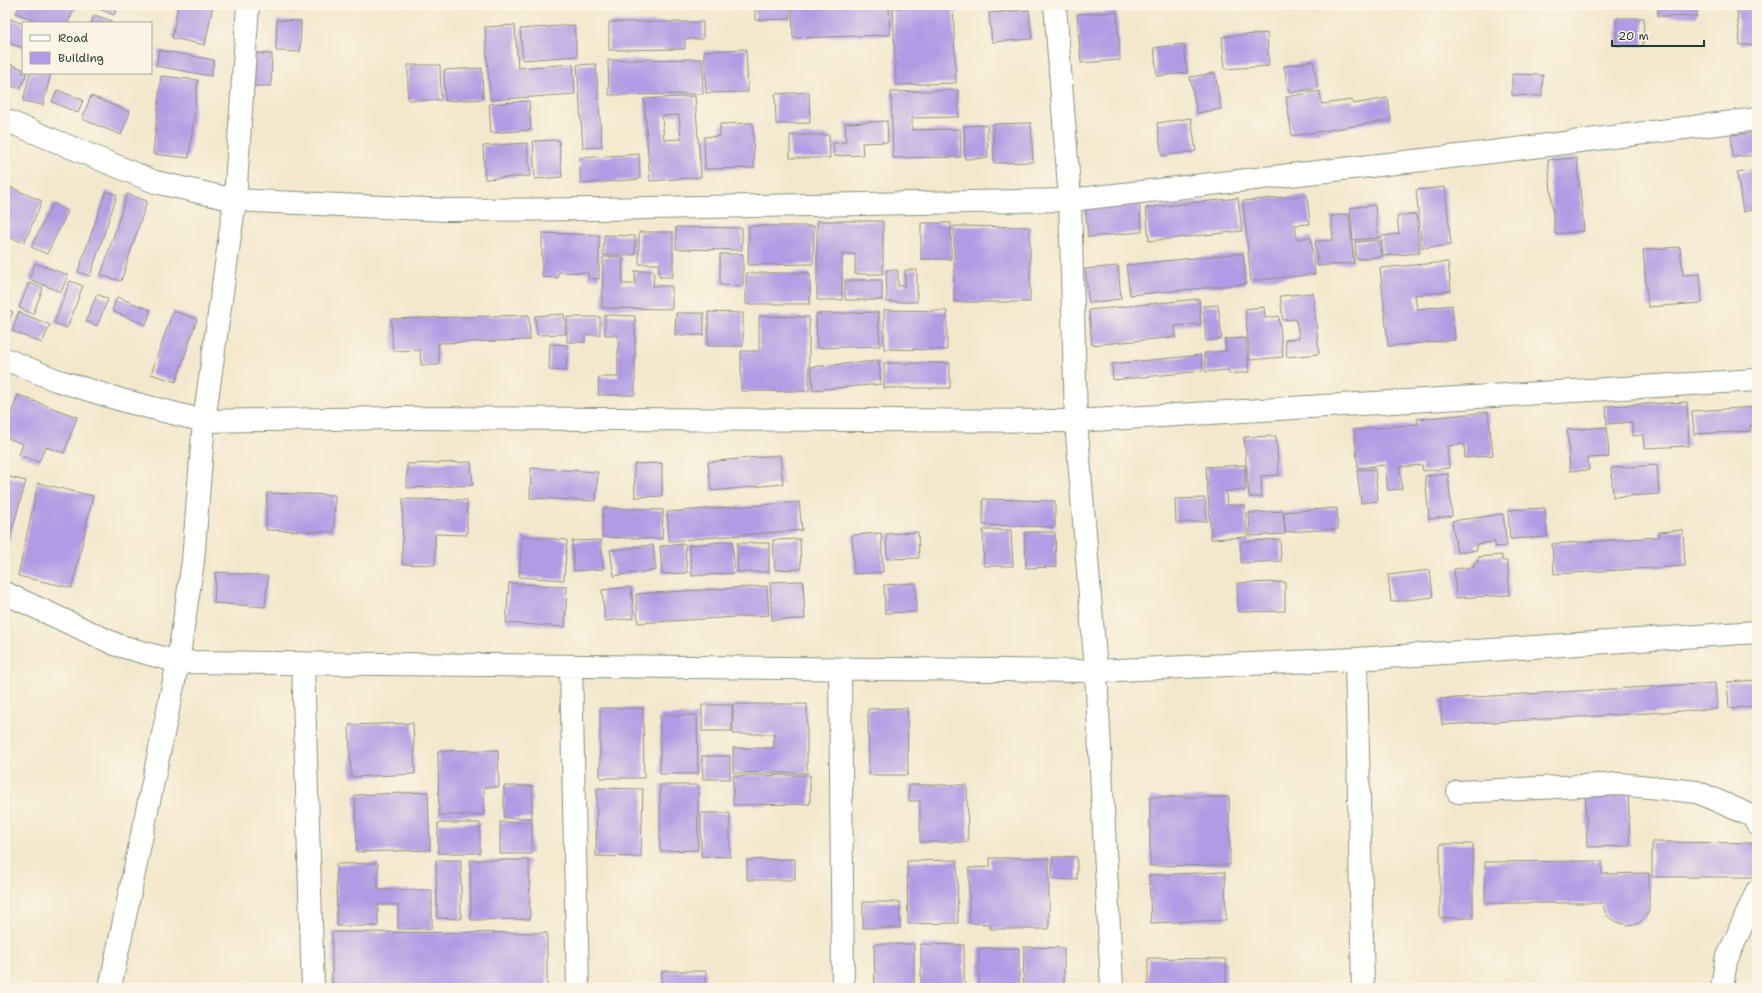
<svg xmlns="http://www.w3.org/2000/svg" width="1762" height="993" font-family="'Shantell Sans',sans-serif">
  <rect width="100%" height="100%" fill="#fcf5e5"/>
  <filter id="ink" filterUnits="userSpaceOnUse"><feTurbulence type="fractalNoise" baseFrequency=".025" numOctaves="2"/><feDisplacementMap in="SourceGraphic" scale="8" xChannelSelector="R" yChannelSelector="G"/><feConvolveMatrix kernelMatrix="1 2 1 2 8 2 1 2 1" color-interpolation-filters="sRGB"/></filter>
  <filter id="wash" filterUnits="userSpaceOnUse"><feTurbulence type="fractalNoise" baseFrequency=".012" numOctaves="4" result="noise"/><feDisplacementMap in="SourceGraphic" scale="16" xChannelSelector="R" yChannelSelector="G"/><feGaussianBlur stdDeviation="0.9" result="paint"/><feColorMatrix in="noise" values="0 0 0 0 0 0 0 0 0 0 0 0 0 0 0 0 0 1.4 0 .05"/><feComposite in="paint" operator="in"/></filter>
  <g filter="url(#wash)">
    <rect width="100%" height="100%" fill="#f3e8cd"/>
    <g id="blocks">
      <!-- building -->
      <path fill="#b29be4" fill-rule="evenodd" d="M 20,5 L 65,5 L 74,9 L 68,23 L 40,23 L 16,13 Z
        M 91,5 L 118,5 L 114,15 Z
        M 178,5 L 213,5 L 205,45 L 172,38 Z
        M 266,5 L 300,5 L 300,7 L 266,9 Z
        M 755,5 L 790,5 L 790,19 L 755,20 Z
        M 792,5 L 889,5 L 890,35 L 793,38 Z
        M 953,5 L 956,83 L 896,85 L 893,8 Z
        M 1658,5 L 1697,5 L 1697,17 L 1658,16 Z
        M 1757,8 L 1757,44 L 1740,45 L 1737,10 Z
        M 1029,10 L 1032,39 L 992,42 L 989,13 Z
        M 1117,12 L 1120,60 L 1081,63 L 1077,14 Z
        M 94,15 L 112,21 L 111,23 L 91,23 Z
        M 5,17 L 23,24 L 23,48 L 5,42 Z
        M 1617,18 L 1644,18 L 1643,46 L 1616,46 Z
        M 277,20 L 301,21 L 300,52 L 276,51 Z
        M 609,22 L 703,22 L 703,39 L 685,39 L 685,49 L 609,50 Z
        M 515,25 L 518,68 L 573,64 L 575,94 L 490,100 L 485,27 Z
        M 574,25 L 577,56 L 523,60 L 520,29 Z
        M 1267,33 L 1269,66 L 1225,69 L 1222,37 Z
        M 1184,44 L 1187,73 L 1157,76 L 1154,48 Z
        M 746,49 L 748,92 L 706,93 L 704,51 Z
        M 159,50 L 214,60 L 211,76 L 156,66 Z
        M 253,53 L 272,54 L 271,86 L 252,86 Z
        M 702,59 L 703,94 L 609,95 L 608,60 Z
        M 1313,61 L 1318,88 L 1289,93 L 1284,66 Z
        M 5,62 L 23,69 L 23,73 L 27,73 L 20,89 L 5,83 Z
        M 596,64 L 602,147 L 583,148 L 577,65 Z
        M 408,65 L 440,65 L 441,100 L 408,100 Z
        M 482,68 L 483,99 L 445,101 L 444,70 Z
        M 30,73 L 51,73 L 43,105 L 23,101 Z
        M 1215,73 L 1221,109 L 1197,113 L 1190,77 Z
        M 1512,74 L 1543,75 L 1542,96 L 1512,95 Z
        M 161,76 L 198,80 L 189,158 L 153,154 Z
        M 57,90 L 83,100 L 78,113 L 52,102 Z
        M 958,90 L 959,117 L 912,118 L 912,130 L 960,129 L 961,157 L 893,158 L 891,92 Z
        M 1320,91 L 1322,104 L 1352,100 L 1353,104 L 1388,98 L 1391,120 L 1292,136 L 1286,97 Z
        M 809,92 L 810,123 L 776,124 L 775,94 Z
        M 91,96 L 130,112 L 121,135 L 82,119 Z
        M 695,96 L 701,177 L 650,181 L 644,99 ZM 679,115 L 681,139 L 664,140 L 662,116 Z
        M 529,101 L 531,130 L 491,133 L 489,104 Z
        M 1191,118 L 1196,151 L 1162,156 L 1157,123 Z
        M 887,121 L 888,142 L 862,143 L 863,155 L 834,156 L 833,143 L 846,142 L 845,123 Z
        M 753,123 L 754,168 L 705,169 L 704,137 L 720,136 L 720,124 Z
        M 1031,123 L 1033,162 L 994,163 L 993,124 Z
        M 987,125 L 988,158 L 965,159 L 964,126 Z
        M 1757,133 L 1757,155 L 1733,157 L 1731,135 Z
        M 790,135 L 829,135 L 830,158 L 790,158 Z
        M 559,140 L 562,177 L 535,179 L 533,141 Z
        M 527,143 L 530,176 L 485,179 L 483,146 Z
        M 639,154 L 640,179 L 581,184 L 579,158 Z
        M 1577,158 L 1584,231 L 1555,234 L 1548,160 Z
        M 1757,170 L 1757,209 L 1743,212 L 1737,173 Z
        M 5,185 L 42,201 L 24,243 L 5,235 Z
        M 1445,187 L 1451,245 L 1422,248 L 1416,190 Z
        M 106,191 L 117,195 L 90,276 L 78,272 Z
        M 127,194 L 147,201 L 121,281 L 101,275 Z
        M 1307,195 L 1310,224 L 1295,225 L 1297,239 L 1311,237 L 1315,274 L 1251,281 L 1243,201 Z
        M 1238,198 L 1242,231 L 1149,241 L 1146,208 Z
        M 1139,201 L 1142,232 L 1088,237 L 1085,206 Z
        M 53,203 L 68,211 L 47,254 L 31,247 Z
        M 1375,205 L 1378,238 L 1353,240 L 1350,208 Z
        M 1349,214 L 1354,263 L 1317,266 L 1315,241 L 1333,240 L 1331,216 Z
        M 1416,214 L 1420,253 L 1383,256 L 1381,236 L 1399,234 L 1397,216 Z
        M 817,221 L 883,221 L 883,274 L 855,274 L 855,254 L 842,254 L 842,300 L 817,300 Z
        M 921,223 L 951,223 L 951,259 L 921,259 Z
        M 749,226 L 814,226 L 813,264 L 748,265 Z
        M 954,226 L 1030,227 L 1030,302 L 954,302 Z
        M 676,227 L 742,228 L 742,250 L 676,249 Z
        M 639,232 L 673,232 L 673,277 L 659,277 L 659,264 L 639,264 Z
        M 542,233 L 599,235 L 599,279 L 588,278 L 588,273 L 558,272 L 558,278 L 542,277 Z
        M 604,235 L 635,236 L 635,255 L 603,255 Z
        M 1379,240 L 1381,257 L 1356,259 L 1355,242 Z
        M 1680,247 L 1683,275 L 1700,274 L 1702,303 L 1648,307 L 1643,250 Z
        M 1243,253 L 1246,284 L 1130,295 L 1126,265 Z
        M 720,254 L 743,254 L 743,286 L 720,285 Z
        M 603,257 L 623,257 L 622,284 L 635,284 L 635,271 L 654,271 L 653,286 L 672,286 L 672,309 L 602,308 Z
        M 1448,262 L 1451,291 L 1415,295 L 1417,309 L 1452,305 L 1455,340 L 1388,346 L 1380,268 Z
        M 35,263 L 68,275 L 61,292 L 29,279 Z
        M 1118,266 L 1121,299 L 1089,303 L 1085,269 Z
        M 886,270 L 898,270 L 898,286 L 905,286 L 905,270 L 917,270 L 917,302 L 887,302 Z
        M 746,273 L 810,273 L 810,304 L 746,304 Z
        M 845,280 L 882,280 L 882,300 L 845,300 Z
        M 70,281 L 83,286 L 67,328 L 54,323 Z
        M 29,283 L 43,288 L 33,314 L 19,308 Z
        M 1313,293 L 1319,354 L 1287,357 L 1285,340 L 1299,338 L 1296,319 L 1283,320 L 1280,296 Z
        M 97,294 L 108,299 L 97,326 L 86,321 Z
        M 117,297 L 151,310 L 146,325 L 112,311 Z
        M 1199,299 L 1201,324 L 1175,326 L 1176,337 L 1092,345 L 1089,310 Z
        M 1218,305 L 1222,339 L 1206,341 L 1203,306 Z
        M 1264,307 L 1265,318 L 1279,316 L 1283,357 L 1250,360 L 1245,309 Z
        M 5,308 L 13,312 L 6,327 L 5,326 Z
        M 884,310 L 947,311 L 947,350 L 884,349 Z
        M 173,311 L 197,319 L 176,382 L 151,374 Z
        M 19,312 L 50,325 L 42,343 L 12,331 Z
        M 708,312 L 743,313 L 743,346 L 708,346 Z
        M 878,312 L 880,346 L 817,348 L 816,314 Z
        M 676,313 L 704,313 L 704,335 L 675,335 Z
        M 564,314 L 566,334 L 537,335 L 535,316 Z
        M 529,315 L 530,340 L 438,343 L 439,365 L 421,365 L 420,350 L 393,351 L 391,319 Z
        M 605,315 L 635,316 L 635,395 L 598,395 L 599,377 L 618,377 L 618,335 L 605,335 Z
        M 759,316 L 809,317 L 809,391 L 741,391 L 741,351 L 759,351 Z
        M 567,317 L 600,317 L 600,335 L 585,335 L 585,342 L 567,342 Z
        M 1246,338 L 1249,372 L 1229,374 L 1228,370 L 1206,372 L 1204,353 L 1226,351 L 1225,339 Z
        M 550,344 L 568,345 L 566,371 L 549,370 Z
        M 1201,355 L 1203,371 L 1113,380 L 1112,364 Z
        M 879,361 L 881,384 L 813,390 L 811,367 Z
        M 884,363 L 950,363 L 950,388 L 884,388 Z
        M 18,395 L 77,417 L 64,453 L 45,447 L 39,462 L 19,455 L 23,444 L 5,437 L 5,430 Z
        M 1687,402 L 1689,446 L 1644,448 L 1643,435 L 1633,436 L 1632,422 L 1607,424 L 1606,406 Z
        M 1757,407 L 1757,425 L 1750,426 L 1751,431 L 1694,434 L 1692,411 Z
        M 1488,412 L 1493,455 L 1465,458 L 1464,444 L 1447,446 L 1449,468 L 1423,471 L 1422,465 L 1400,467 L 1402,489 L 1388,490 L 1385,465 L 1358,468 L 1354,430 L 1418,424 L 1417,419 Z
        M 1607,427 L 1609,457 L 1588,458 L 1589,470 L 1570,471 L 1567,430 Z
        M 1276,436 L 1279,475 L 1261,476 L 1262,497 L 1249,497 L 1244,437 Z
        M 780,455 L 783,484 L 711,491 L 708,462 Z
        M 471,462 L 473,485 L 407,488 L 407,464 Z
        M 662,463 L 662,496 L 635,497 L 634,464 Z
        M 1245,465 L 1246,490 L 1226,491 L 1227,505 L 1245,505 L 1247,537 L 1211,539 L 1206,467 Z
        M 1657,465 L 1659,494 L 1613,497 L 1611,468 Z
        M 531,468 L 598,472 L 596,501 L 530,498 Z
        M 1375,469 L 1378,501 L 1361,503 L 1357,470 Z
        M 1448,474 L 1452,516 L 1429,519 L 1425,476 Z
        M 5,476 L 26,481 L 5,554 Z
        M 38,483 L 93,496 L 72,588 L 18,576 Z
        M 267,493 L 335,495 L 334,532 L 266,530 Z
        M 1205,498 L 1207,521 L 1176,523 L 1175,499 Z
        M 403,499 L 467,500 L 467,535 L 435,534 L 435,565 L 402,564 Z
        M 983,499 L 1055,501 L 1055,527 L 983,525 Z
        M 799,502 L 802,530 L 669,541 L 667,512 Z
        M 603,508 L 663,510 L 662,539 L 602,537 Z
        M 1337,508 L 1338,529 L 1285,532 L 1284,512 Z
        M 1545,508 L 1547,537 L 1510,539 L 1508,510 Z
        M 1283,511 L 1285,534 L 1250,536 L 1249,513 Z
        M 1503,514 L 1507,546 L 1495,547 L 1495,542 L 1476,544 L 1477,550 L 1457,553 L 1452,521 Z
        M 983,530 L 1011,530 L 1013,566 L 984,566 Z
        M 1683,530 L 1685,566 L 1554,574 L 1552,544 L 1659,537 L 1659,532 Z
        M 918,532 L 919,558 L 887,559 L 886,534 Z
        M 1025,532 L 1055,532 L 1056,567 L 1026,568 Z
        M 881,533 L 883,572 L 854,574 L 852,535 Z
        M 522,536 L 567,540 L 564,580 L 519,577 Z
        M 800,539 L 801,569 L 775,570 L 773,540 Z
        M 1280,539 L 1281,561 L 1241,563 L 1240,542 Z
        M 601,540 L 603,569 L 574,571 L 572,541 Z
        M 732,541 L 735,573 L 692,576 L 689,545 Z
        M 737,543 L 769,543 L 769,572 L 737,572 Z
        M 685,544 L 687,573 L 662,574 L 660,546 Z
        M 653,545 L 656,570 L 614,576 L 610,550 Z
        M 1502,555 L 1502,561 L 1507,561 L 1510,595 L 1456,598 L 1454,569 L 1474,567 L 1474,562 L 1478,562 L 1478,557 Z
        M 1430,570 L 1433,597 L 1391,602 L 1388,575 Z
        M 216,572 L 268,576 L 265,607 L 214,603 Z
        M 803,581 L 805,619 L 772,620 L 770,582 Z
        M 1285,582 L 1285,611 L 1238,612 L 1237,583 Z
        M 509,583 L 567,587 L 565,627 L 506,623 Z
        M 915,583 L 916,612 L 885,613 L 884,585 Z
        M 767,586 L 769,615 L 638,623 L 636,594 Z
        M 631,587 L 634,618 L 605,621 L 602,590 Z
        M 1757,680 L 1757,706 L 1729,708 L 1727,682 Z
        M 1715,683 L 1717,709 L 1442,725 L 1440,699 Z
        M 733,704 L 807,704 L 807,773 L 733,773 L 733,748 L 774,748 L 774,734 L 733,734 Z
        M 702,705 L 732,705 L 732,731 L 702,731 Z
        M 600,708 L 643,708 L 644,778 L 600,778 Z
        M 907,708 L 908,775 L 869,775 L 868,709 Z
        M 660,715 L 697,715 L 698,774 L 660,774 Z
        M 413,723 L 415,774 L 351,777 L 349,725 Z
        M 498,750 L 499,787 L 484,787 L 484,815 L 439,815 L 438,751 Z
        M 702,756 L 730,756 L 730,779 L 703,779 Z
        M 810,775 L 810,804 L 733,805 L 733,776 Z
        M 660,785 L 698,785 L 698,850 L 660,851 Z
        M 909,785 L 967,785 L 968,842 L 920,842 L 920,801 L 909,801 Z
        M 504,786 L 532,786 L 532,818 L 504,818 Z
        M 1628,787 L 1630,846 L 1587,847 L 1585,788 Z
        M 597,788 L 643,789 L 641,857 L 596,856 Z
        M 428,792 L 430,850 L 357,852 L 355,795 Z
        M 1150,797 L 1229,797 L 1230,865 L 1150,866 Z
        M 701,813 L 730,813 L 730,857 L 701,856 Z
        M 500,822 L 532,822 L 532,854 L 500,854 Z
        M 438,823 L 480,823 L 480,853 L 438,853 Z
        M 1652,842 L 1757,843 L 1757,877 L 1652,877 Z
        M 1440,844 L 1473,844 L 1473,918 L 1440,918 Z
        M 1052,857 L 1077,857 L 1077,880 L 1052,879 Z
        M 990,858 L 1049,858 L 1049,929 L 990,929 L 990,924 L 969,923 L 969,868 L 990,867 Z
        M 795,859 L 795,880 L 747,880 L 747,860 Z
        M 436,860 L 461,860 L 461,919 L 437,918 Z
        M 470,860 L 529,860 L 530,919 L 471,920 Z
        M 957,860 L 958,923 L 908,924 L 907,861 Z
        M 1602,861 L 1602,874 L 1649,873 L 1649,911 L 1644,919 L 1638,924 L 1627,925 L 1614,921 L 1606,915 L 1602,903 L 1485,903 L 1485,862 Z
        M 378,863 L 378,890 L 432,890 L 432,929 L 398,929 L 398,905 L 378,905 L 378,926 L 337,926 L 336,864 Z
        M 1225,872 L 1226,920 L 1151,923 L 1149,875 Z
        M 863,902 L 900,902 L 900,928 L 863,928 Z
        M 332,932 L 547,933 L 547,988 L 332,988 Z
        M 874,944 L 914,944 L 914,988 L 875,988 Z
        M 921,944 L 964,945 L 964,988 L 921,988 Z
        M 1024,947 L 1064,948 L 1064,988 L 1023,988 Z
        M 979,948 L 1019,948 L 1019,988 L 979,988 Z
        M 1148,958 L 1226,959 L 1226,988 L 1148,988 Z
        M 662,971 L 706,971 L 706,988 L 662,988 Z"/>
    </g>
  </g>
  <g filter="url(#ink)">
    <use href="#blocks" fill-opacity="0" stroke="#899280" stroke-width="1"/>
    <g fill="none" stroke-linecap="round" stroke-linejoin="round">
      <!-- minor casing -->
      <g stroke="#899280" stroke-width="24">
        <path id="minor" d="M 1055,5 L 1070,200 L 1076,421 L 1096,671 L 1112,988
          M 5,120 L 155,182 L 235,200 L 447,210 L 597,209 L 1070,200 L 1467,155 L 1757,119
          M 5,359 L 56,380 L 125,401 L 204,421 L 397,418 L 1076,421 L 1757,380
          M 5,593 L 117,645 L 178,662 L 1096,671 L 1356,659 L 1757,632
          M 1356,659 L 1363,988
          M 303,663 L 313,988
          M 571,666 L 578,988
          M 840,670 L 843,988
          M 1458,792 L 1620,784 L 1697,792 L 1752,816 L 1757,824
          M 110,988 L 178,662 L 193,561 L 204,421 L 235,200 L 248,5
          M 1722,988 L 1726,961 L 1757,891"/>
      </g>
      <!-- minor -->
      <use href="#minor" stroke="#fff" stroke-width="22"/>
    </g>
  </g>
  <!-- margin -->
  <rect width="1762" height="993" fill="none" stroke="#fcf5e5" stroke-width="20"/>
  <!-- legend -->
  <rect x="22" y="22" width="130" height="52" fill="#fcf5e5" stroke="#a4ab9e"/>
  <rect x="30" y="35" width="20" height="6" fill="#ffffff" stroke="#a4ab9e"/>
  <text x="58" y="42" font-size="12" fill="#1f3d34">Road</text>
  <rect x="30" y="52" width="20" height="12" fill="#b29be4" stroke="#a4ab9e"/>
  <text x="58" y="62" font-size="12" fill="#1f3d34">Building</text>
  <!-- scale -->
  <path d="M1612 40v6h92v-6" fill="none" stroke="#1f3d34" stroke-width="2"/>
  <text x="1618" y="40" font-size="12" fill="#1f3d34" stroke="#fcf5e5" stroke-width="3" paint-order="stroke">20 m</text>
</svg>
